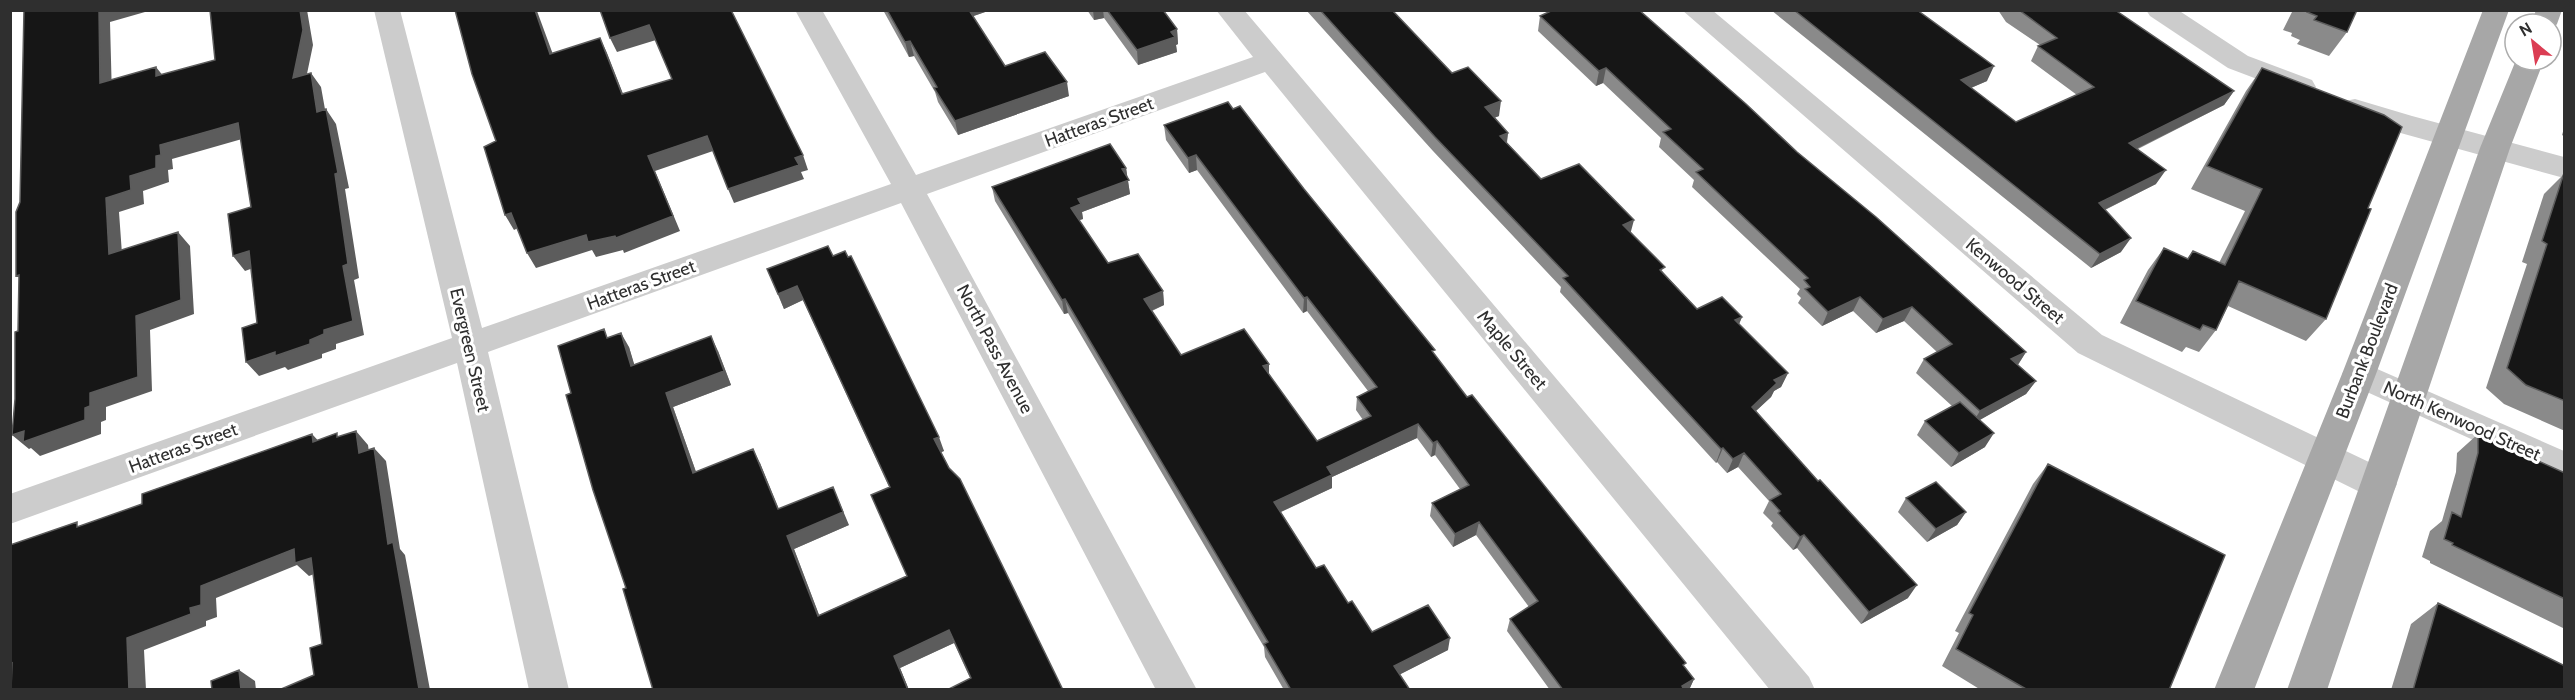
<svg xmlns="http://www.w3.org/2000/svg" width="2575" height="700" font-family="Cabin,sans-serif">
  <rect width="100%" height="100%" fill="#fff"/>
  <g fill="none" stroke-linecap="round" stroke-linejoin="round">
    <!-- minor -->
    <path fill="#ccc" fill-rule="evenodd" d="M 374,10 L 400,10 L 482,328 L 891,184 L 795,10 L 822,10 L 916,175 L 1253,57 L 1216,10 L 1244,10 L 1809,677 L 1815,690 L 1770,690 L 1265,72 L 927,194 L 1197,690 L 1156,690 L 901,203 L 488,352 L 569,690 L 529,690 L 457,363 L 10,524 L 10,494 L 452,338 Z
      M 1682,10 L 1712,10 L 2102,335 L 2392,473 L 2397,484 L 2392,495 L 2379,499 L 2366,495 L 2078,353 Z
      M 2146,10 L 2178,10 L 2248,56 L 2312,80 L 2316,87 L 2312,94 L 2302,96 L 2228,68 L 2150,16 Z
      M 2355,99 L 2412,116 L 2564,157 L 2564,178 L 2397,132 L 2345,115 L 2341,108 L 2345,101 Z
      M 2359,361 L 2564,451 L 2564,481 L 2347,383 L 2342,374 L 2347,365 Z"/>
    <!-- major -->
    <path fill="#a7a7a7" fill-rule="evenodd" d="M 2483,10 L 2509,10 L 2376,374 L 2254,690 L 2214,690 L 2342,374 Z
      M 2536,10 L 2562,10 L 2557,24 L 2551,31 L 2551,24 L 2531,24 Z
      M 2516,60 L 2544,60 L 2510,148 L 2327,690 L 2287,690 L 2480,148 Z"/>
  </g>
  <!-- wall -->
  <path fill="#8a8a8a" d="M 883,10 L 991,10 L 973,16 L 1005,66 L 1069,96 L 958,135 L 938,102 L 935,92 L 914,56 L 909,57 Z
    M 1087,10 L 1163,10 L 1177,29 L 1178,44 L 1176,45 L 1177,52 L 1138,65 L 1104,18 L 1094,20 Z
    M 1306,10 L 1395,10 L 1394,13 L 1452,73 L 1499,116 L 1494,118 L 1508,133 L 1507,143 L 1541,179 L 1631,232 L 1664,273 L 1697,309 L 1742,317 L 1739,324 L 1788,373 L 1781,387 L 1774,391 L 1771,397 L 1756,411 L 1908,598 L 1861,624 L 1797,548 L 1793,550 L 1771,526 L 1773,523 L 1763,513 L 1769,501 L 1738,467 L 1727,473 L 1717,462 L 1716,463 L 1560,292 L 1561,287 L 1433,151 Z
    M 1771,10 L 1917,10 L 1987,81 L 1971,88 L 2016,122 L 2077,95 L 2031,61 L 2038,46 L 2040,45 L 2006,22 L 1998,10 L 2115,10 L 2234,91 L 2224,105 L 2138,149 L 2156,184 L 2105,210 L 2121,252 L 2091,268 Z
    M 2293,10 L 2357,10 L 2347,32 L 2329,56 L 2297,44 L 2300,40 L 2291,36 L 2292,33 L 2283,30 Z
    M 1540,16 L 1797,152 L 2026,352 L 2018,365 L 2036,381 L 2026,394 L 1979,420 L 1985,447 L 1951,467 L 1917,435 L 1925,421 L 1952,406 L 1916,373 L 1924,359 L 1937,352 L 1904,321 L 1876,333 L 1853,311 L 1822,326 L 1798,303 L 1801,298 L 1797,294 L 1800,289 L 1692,187 L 1694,180 L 1659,147 L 1661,138 L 1603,83 L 1596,86 L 1538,31 Z
    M 2262,68 L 2368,208 L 2326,319 L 2306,341 L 2228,306 L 2216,330 L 2199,352 L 2186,347 L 2182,352 L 2120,323 L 2148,270 L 2164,248 L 2187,259 L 2193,251 L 2219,263 L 2245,211 L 2191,189 L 2246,91 Z
    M 1164,125 L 1304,189 L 1434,355 L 1467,397 L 1694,679 L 1689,690 L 1550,690 L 1507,631 L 1510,619 L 1529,607 L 1476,535 L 1453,547 L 1430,516 L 1432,503 L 1460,489 L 1435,455 L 1431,457 L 1417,438 L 1332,477 L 1332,488 L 1281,512 L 1316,568 L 1372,632 L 1448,650 L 1400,674 L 1410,690 L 1284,690 L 1265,657 L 1264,647 L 1068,313 L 1064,314 L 995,201 L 992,187 L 1126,168 L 1130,194 L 1082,212 L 1083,219 L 1079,220 L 1108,263 L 1163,291 L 1164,305 L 1152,311 L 1181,355 L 1269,364 L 1269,375 L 1317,441 L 1363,420 L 1356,410 L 1357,397 L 1368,391 L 1307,311 L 1303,313 L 1197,170 L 1189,173 L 1166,140 Z
    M 2565,125 L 2565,137 L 2562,135 Z
    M 2565,173 L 2565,431 L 2504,404 L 2486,388 L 2527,264 L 2522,262 L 2544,194 Z
    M 833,256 L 944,451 L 941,452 L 1013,588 L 970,678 L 954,643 L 900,668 L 909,690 L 653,690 L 626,588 L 571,393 L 609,337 L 629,347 L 634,365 L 718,351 L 731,385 L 673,407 L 696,472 L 760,463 L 779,509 L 849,525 L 794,549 L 819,615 L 907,576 L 889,487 L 803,300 L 784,309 L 767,269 Z
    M 2478,434 L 2565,473 L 2565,629 L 2430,563 L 2430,561 L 2422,557 L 2430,531 L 2442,521 L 2456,472 L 2457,453 Z
    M 2048,464 L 2169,690 L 1981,690 L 1942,666 L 1959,633 L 1955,631 L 2033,484 Z
    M 1906,498 L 1966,512 L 1957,525 L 1927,542 L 1898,512 Z
    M 2438,603 L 2565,690 L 2391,690 L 2411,624 Z"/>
  <!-- shaded-wall -->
  <path fill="#5c5c5c" d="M 99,10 L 152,10 L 110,22 L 112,98 L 100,83 Z
    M 300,10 L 307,10 L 313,45 L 303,93 L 293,78 Z
    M 535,10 L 540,10 L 537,11 L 558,68 L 550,54 Z
    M 966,10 L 991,10 L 968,18 Z
    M 1093,10 L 1103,10 L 1104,18 L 1094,20 Z
    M 649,25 L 656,40 L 617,52 L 610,38 Z
    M 1177,29 L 1178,44 L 1176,45 L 1177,52 L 1138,65 L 1137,50 L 1171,32 Z
    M 600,38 L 607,53 L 629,109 L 622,94 Z
    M 910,41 L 914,56 L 909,57 L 905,42 Z
    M 1994,66 L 1987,81 L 1954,95 L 1961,80 Z
    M 156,67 L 168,82 L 156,76 Z
    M 1606,68 L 1603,83 L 1596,86 L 1599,71 Z
    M 311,73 L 321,87 L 328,126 L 317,112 Z
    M 1067,82 L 1069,96 L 958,135 L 955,121 Z
    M 2234,91 L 2224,105 L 2120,157 L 2129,143 Z
    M 1501,101 L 1499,116 L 1483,122 L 1485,107 Z
    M 326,109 L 336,124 L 349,188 L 345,189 L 359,278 L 354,280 L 364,335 L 336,344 L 336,349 L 322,354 L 322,358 L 288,370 L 285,367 L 259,376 L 246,362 L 310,340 L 324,330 L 343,266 Z
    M 238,123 L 249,137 L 172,159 L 173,169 L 168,170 L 169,182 L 143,191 L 144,204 L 119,212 L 123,268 L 109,254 L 106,198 L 130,176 L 160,145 Z
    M 1508,133 L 1506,147 L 1500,136 Z
    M 707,136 L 713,151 L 655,171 L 680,231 L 624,253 L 623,250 L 596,257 L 592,250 L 536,268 L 527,253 L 586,235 L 648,156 Z
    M 803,155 L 808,170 L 801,172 L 804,179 L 734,203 L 728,189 L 795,158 Z
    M 1196,155 L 1197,170 L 1189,173 L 1188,158 Z
    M 1126,168 L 1130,194 L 1082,212 L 1083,219 L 1073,222 L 1071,208 L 1078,199 L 1122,169 Z
    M 2166,170 L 2156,184 L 2090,217 L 2099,203 Z
    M 511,213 L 520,227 L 514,230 L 505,215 Z
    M 1634,220 L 1630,235 L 1623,225 Z
    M 178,232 L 190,246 L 194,314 L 150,330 L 152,391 L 106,407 L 106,420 L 101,422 L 101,434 L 40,456 L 31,448 L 29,449 L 12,435 L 85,408 L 90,393 L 136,316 Z
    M 2131,238 L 2121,252 L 2091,268 L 2100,254 Z
    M 249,251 L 262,265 L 245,271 L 233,256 Z
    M 797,286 L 803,300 L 784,309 L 778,294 Z
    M 1163,291 L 1164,305 L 1146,313 L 1144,299 Z
    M 1307,297 L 1307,311 L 1303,313 L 1304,298 Z
    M 1860,297 L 1853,311 L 1822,326 L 1828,312 Z
    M 1065,299 L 1068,313 L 1064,314 L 1062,300 Z
    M 1912,307 L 1904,321 L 1876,333 L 1883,319 Z
    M 1742,317 L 1736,331 L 1735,320 Z
    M 621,333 L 629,347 L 639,380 L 631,366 Z
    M 711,336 L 718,351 L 731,385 L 673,407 L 701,486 L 693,473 L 666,393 Z
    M 2026,352 L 2017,366 L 2011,359 Z
    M 1269,364 L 1269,378 L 1263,366 Z
    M 1788,373 L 1781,387 L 1774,391 L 1771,397 L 1746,420 L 1752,407 L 1774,380 Z
    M 2036,381 L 2026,394 L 1971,425 L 1980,411 Z
    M 1418,424 L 1417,438 L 1332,477 L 1332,488 L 1274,515 L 1274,502 L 1327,467 Z
    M 356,431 L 368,445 L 371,466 L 359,453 Z
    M 1994,433 L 1985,447 L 1951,467 L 1959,453 Z
    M 312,434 L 325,448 L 313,442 Z
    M 939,437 L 944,451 L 939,453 L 934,439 Z
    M 1437,441 L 1435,455 L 1431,457 L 1433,443 Z
    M 374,448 L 386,461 L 400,549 L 405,555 L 430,690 L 419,689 L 388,544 Z
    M 1723,448 L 1717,462 L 1716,463 L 1721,449 Z
    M 753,449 L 760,463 L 784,523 L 778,509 Z
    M 1744,453 L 1738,467 L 1727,473 L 1733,459 Z
    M 833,487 L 849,525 L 794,549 L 824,628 L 818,616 L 787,536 Z
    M 1966,512 L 1957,525 L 1927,542 L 1936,529 Z
    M 1479,522 L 1476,535 L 1453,547 L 1455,534 Z
    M 1804,535 L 1797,548 L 1793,550 L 1800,537 Z
    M 294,549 L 311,558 L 324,570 L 309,576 L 297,565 L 216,598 L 217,617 L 206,621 L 206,626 L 144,650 L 146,690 L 129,690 L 127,638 L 190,608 L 201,586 Z
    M 1917,585 L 1908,598 L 1861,624 L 1869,612 Z
    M 949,630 L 954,643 L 900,668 L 909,690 L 908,690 L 894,656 Z
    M 1450,638 L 1448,650 L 1393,678 L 1394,666 Z
    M 239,670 L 255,681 L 256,690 L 241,690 Z
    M 1694,679 L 1689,690 L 1680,690 L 1682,686 Z"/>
  <!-- building -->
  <path fill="#161616" stroke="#5c5c5c" stroke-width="1.5" d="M 24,10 L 99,10 L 100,83 L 156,67 L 156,76 L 215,60 L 210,10 L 300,10 L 303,30 L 293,78 L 311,73 L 317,112 L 326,109 L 338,173 L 335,174 L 348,264 L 343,266 L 353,321 L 324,330 L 324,334 L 310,340 L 310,344 L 275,356 L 275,352 L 246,362 L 242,328 L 257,323 L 249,251 L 233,256 L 228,214 L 251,207 L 238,123 L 160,145 L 161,155 L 156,156 L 156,168 L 130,176 L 131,190 L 106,198 L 109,254 L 178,232 L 181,300 L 136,316 L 138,377 L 90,393 L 90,406 L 85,408 L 85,420 L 23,442 L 24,431 L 12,435 L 15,399 L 15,332 L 18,331 L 19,275 L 16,276 L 16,212 L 20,202 Z
    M 455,10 L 535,10 L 550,54 L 600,38 L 622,94 L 672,79 L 649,25 L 610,38 L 600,10 L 731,10 L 803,155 L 795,158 L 799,165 L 728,189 L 707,136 L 648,156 L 673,216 L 616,238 L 615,236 L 588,242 L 586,235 L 527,253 L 511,213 L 505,215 L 484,147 L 496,141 L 472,74 Z
    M 887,10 L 969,10 L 1005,66 L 1045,52 L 1067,82 L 955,121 L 934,88 L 937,87 L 910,41 L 905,42 Z
    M 1107,10 L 1163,10 L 1177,29 L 1171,32 L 1175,37 L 1137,50 Z
    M 1320,10 L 1392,10 L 1452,73 L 1468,67 L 1501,101 L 1485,107 L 1508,133 L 1500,136 L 1541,179 L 1579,164 L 1634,220 L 1623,225 L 1665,267 L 1660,270 L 1697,309 L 1722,297 L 1742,317 L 1735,320 L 1788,373 L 1774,380 L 1777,383 L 1752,407 L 1818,481 L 1820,480 L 1917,585 L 1869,612 L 1804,535 L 1800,537 L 1778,513 L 1780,511 L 1770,500 L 1781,494 L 1744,453 L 1733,459 L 1723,448 L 1721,449 L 1563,278 L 1568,276 L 1435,137 Z
    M 1553,10 L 1639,10 L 1746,104 L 1797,152 L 1876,217 L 2026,352 L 2011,359 L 2036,381 L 1980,411 L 1924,359 L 1952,344 L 1912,307 L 1883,319 L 1860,297 L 1828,312 L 1805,289 L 1810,287 L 1804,280 L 1808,278 L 1696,172 L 1703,169 L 1663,132 L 1671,129 L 1606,68 L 1599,71 L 1540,16 Z
    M 1794,10 L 1917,10 L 1994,66 L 1961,80 L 2016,122 L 2094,87 L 2038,46 L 2057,38 L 2019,10 L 2115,10 L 2234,91 L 2129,143 L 2166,170 L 2099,203 L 2131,238 L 2100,254 Z
    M 2308,10 L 2357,10 L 2347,32 L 2314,20 L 2317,16 L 2307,12 Z
    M 2262,68 L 2384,115 L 2402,127 L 2368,208 L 2371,209 L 2326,319 L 2239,281 L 2216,330 L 2203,325 L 2200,330 L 2136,301 L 2164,248 L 2188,259 L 2193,251 L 2225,265 L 2262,189 L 2207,166 Z
    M 1228,102 L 1233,109 L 1240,106 L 1304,189 L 1435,350 L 1432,351 L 1467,397 L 1472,395 L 1686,663 L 1683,665 L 1694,679 L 1682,686 L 1684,690 L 1563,690 L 1510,619 L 1538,601 L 1479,522 L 1455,534 L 1432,503 L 1469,485 L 1437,441 L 1433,443 L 1418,424 L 1327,467 L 1332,475 L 1274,502 L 1316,568 L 1324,565 L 1348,603 L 1352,601 L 1372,632 L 1428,605 L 1450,638 L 1394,666 L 1410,690 L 1291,690 L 1264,644 L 1268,642 L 1065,299 L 1062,300 L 992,187 L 1110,144 L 1126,168 L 1122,169 L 1129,180 L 1078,199 L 1081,204 L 1071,208 L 1108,263 L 1138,254 L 1163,291 L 1144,299 L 1181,355 L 1244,329 L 1269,364 L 1263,366 L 1317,441 L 1371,416 L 1357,397 L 1377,387 L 1307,297 L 1304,298 L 1196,155 L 1188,158 L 1164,125 Z
    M 2564,173 L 2565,173 L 2565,401 L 2526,385 L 2507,368 L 2547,244 L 2542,241 Z
    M 828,246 L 833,256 L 845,251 L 848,257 L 851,256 L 939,437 L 934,439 L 949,468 L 960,479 L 1063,690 L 947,690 L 971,678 L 949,630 L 894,656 L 908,690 L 653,690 L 623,589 L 626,588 L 593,490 L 566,395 L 571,393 L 558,346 L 604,329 L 607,338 L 621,333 L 631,366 L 711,336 L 724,371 L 666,393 L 693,473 L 753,449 L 778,509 L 833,487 L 843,512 L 787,536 L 818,616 L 907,576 L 871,495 L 890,487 L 797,286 L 778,294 L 767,269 Z
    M 1960,402 L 1994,433 L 1959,453 L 1925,421 Z
    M 356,431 L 359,453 L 374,448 L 388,544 L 393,542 L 419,689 L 421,689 L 421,690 L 279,690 L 314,675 L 310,648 L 322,644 L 311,558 L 295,563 L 294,549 L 201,586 L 201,605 L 190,608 L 191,614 L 127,638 L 129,690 L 11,690 L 12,663 L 10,664 L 10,545 L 77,522 L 77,527 L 142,504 L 142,494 L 312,434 L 313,442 L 337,433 L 337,437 Z
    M 2478,434 L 2565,473 L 2565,599 L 2452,545 L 2453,543 L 2444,539 L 2452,512 L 2461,517 L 2478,453 Z
    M 2048,464 L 2225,555 L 2169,690 L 2025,690 L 2026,689 L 1956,649 L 1973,615 L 1969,613 Z
    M 1936,482 L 1966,512 L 1936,529 L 1906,498 Z
    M 2438,603 L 2565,666 L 2565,690 L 2413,690 Z
    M 239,670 L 241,690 L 212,690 L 211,681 Z"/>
  <g text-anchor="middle" stroke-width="6" stroke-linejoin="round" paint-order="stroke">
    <!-- street labels -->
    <g font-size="18" fill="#2f2f2f" stroke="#fff">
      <text transform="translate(1099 122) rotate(-20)" y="6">Hatteras Street</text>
      <text transform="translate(2015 281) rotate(40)" y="6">Kenwood Street</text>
      <text transform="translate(641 285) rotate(-20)" y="6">Hatteras Street</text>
      <text transform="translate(995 349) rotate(62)" y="6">North Pass Avenue</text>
      <text transform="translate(470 350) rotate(77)" y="6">Evergreen Street</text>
      <text transform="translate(1512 350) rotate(50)" y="6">Maple Street</text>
      <text transform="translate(2367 351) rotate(-69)" y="6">Burbank Boulevard</text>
      <text transform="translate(2462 421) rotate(24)" y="6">North Kenwood Street</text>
      <text transform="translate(183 448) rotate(-20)" y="6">Hatteras Street</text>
    </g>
  </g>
  <!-- border -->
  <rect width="2575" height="700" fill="none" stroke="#2f2f2f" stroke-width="24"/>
  <!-- north arrow -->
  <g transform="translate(2533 42) rotate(330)"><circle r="28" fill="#ffffff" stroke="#acacac" stroke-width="1.5"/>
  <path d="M0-4.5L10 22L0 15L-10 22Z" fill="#db3d53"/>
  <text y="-9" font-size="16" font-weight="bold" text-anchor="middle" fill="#2f2f2f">N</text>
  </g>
</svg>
